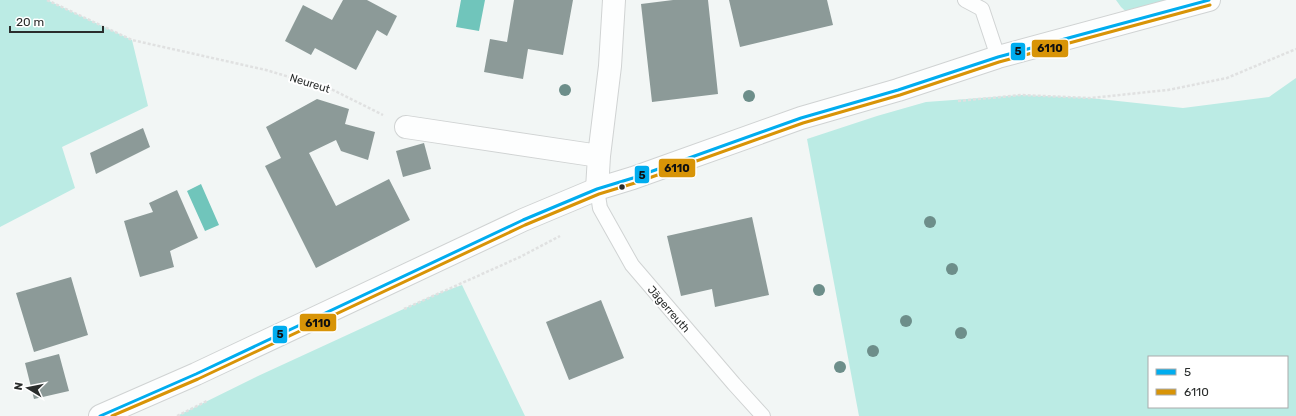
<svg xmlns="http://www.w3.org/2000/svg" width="1296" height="416" font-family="Rubik,sans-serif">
  <rect width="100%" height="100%" fill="#f2f6f5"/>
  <!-- green -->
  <path fill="#bbebe4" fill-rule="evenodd" d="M 0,0 L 47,0 L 132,40 L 148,106 L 62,147 L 75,188 L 0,227 Z
    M 1116,0 L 1209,0 L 1135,20 L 1121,7 Z
    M 1296,78 L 1296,416 L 859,416 L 807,139 L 877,116 L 926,102 L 1022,95 L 1090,98 L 1183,108 L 1269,97 ZM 1149,357 L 1287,357 L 1287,407 L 1149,407 Z
    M 462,285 L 525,416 L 177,416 L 258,376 L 434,295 Z"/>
  <!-- water -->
  <path fill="#70c5bb" d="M 461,0 L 485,0 L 479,31 L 456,27 Z
    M 201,184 L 219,225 L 205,231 L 187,191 Z"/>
  <!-- building -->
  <path fill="#8c9a98" d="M 343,0 L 367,0 L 397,16 L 387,36 L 377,30 L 356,70 L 315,48 L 311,55 L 285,41 L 303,5 L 332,20 Z
    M 514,0 L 573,0 L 563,55 L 528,49 L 523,79 L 484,72 L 490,39 L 507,42 Z
    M 673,0 L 708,0 L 718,94 L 652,102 L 641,4 Z
    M 729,0 L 827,0 L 833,25 L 740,47 Z
    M 317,99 L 349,109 L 345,124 L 375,132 L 368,160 L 341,151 L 336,140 L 309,153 L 336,206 L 389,179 L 410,220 L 316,268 L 265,166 L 281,158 L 266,127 Z
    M 143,128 L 150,147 L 96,174 L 90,153 Z
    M 424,143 L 431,169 L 403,177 L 396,151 Z
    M 177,190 L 198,238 L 170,251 L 174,267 L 140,277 L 124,221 L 153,212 L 149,203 Z
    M 752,217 L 769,295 L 715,307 L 712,289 L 681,296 L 667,236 Z
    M 71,277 L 88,335 L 34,352 L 16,293 Z
    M 601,300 L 624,358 L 569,380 L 546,322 Z
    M 59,354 L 69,391 L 34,399 L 25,363 Z"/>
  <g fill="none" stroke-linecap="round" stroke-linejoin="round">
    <!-- lane casing -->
    <g stroke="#d0d3d3" stroke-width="16">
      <path id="lane" d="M 965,0 L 982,9 L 998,57
        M 597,189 L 600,208 L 632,265 L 734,384 L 763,416"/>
    </g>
    <!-- street casing -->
    <g stroke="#d0d3d3" stroke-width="24">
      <path id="street" d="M 406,127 L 599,156
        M 597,189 L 599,156 L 610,66 L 614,0"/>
    </g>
    <!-- secondary casing -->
    <g stroke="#d0d3d3" stroke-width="24">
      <path id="secondary" d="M 100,416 L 196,374 L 523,220 L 597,189 L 633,178 L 801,118 L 898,90 L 998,57 L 1209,0"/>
    </g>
    <!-- path -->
    <path stroke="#e0e1e1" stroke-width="2.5" stroke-dasharray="3 2" stroke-linecap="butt" d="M 47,0 L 132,40 L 266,70 L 333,90 L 383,115
      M 958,101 L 1021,95 L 1090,98 L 1168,90 L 1227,78 L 1296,49
      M 404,309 L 520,257 L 560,236
      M 177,416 L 207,401"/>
    <!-- lane -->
    <use href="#lane" stroke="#fdfefe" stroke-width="14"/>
    <!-- street -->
    <use href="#street" stroke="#fdfefe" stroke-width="22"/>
    <!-- secondary -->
    <use href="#secondary" stroke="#fdfefe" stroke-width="22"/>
    <!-- bus-1 casing -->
    <g stroke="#fff" stroke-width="6">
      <path id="bus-1" d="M 100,416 L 196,374 L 523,220 L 597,189 L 633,178 L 801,118 L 898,90 L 998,57 L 1209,0"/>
    </g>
    <!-- bus-2 casing -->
    <g stroke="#fff" stroke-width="6">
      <path id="bus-2" d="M 112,416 L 198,379 L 525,225 L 599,194 L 635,183 L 803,123 L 900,95 L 999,62 L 1210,5"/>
    </g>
    <!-- bus-1 -->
    <use href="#bus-1" stroke="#00adef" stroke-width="3"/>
    <!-- bus-2 -->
    <use href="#bus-2" stroke="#d89407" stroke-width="3"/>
  </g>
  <!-- trees -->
  <g fill="#6d8e8a">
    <circle cx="565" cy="90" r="6"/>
    <circle cx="749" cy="96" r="6"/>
    <circle cx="930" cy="222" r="6"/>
    <circle cx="952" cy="269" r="6"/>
    <circle cx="819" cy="290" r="6"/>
    <circle cx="906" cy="321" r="6"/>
    <circle cx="961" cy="333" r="6"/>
    <circle cx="873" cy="351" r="6"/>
    <circle cx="840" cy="367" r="6"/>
  </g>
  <!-- markers -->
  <circle fill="#2a2d2c" stroke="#fff" stroke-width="1.5" cx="622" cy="187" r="3.5"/>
  <g text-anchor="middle" stroke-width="4" stroke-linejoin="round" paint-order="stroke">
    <!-- street labels -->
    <g font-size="11" fill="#2a2d2c" stroke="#fff">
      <text transform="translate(310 83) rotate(17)" y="4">Neureut</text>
      <text transform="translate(669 309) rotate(49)" y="4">Jägerreuth</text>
    </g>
  </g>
  <g stroke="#fff" stroke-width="1.5">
    <rect x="1031" y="39" width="38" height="19" rx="4" fill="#d89407"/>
    <rect x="1010" y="42" width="16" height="19" rx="4" fill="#00adef"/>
    <rect x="658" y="158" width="38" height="20" rx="4" fill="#d89407"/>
    <rect x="634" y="165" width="16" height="19" rx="4" fill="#00adef"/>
    <rect x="299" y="313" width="38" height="19" rx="4" fill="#d89407"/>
    <rect x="272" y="325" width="16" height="19" rx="4" fill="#00adef"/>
  </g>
  <g font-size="11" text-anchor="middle" font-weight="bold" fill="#111">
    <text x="1050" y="52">6110</text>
    <text x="1018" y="55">5</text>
    <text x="677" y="172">6110</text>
    <text x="642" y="179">5</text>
    <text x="318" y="327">6110</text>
    <text x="280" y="338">5</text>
  </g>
  <!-- legend -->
  <rect x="1148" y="356" width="140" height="52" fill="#ffffff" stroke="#aaabab"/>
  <rect x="1156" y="369" width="20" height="6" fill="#00adef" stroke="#aaabab"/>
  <text x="1184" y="376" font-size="12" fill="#2a2d2c">5</text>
  <rect x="1156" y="389" width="20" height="6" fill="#d89407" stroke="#aaabab"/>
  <text x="1184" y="396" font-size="12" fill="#2a2d2c">6110</text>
  <!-- north arrow -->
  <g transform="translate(28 388) rotate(280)" stroke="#ffffff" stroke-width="3" paint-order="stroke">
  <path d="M0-3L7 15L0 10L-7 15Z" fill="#2a2d2c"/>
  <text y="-6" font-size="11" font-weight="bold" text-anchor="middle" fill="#2a2d2c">N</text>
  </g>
  <!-- scale -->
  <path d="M10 26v6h93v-6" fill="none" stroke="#2a2d2c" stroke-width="2"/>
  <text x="16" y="26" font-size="12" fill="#2a2d2c" stroke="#ffffff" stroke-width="3" paint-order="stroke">20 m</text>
</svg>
